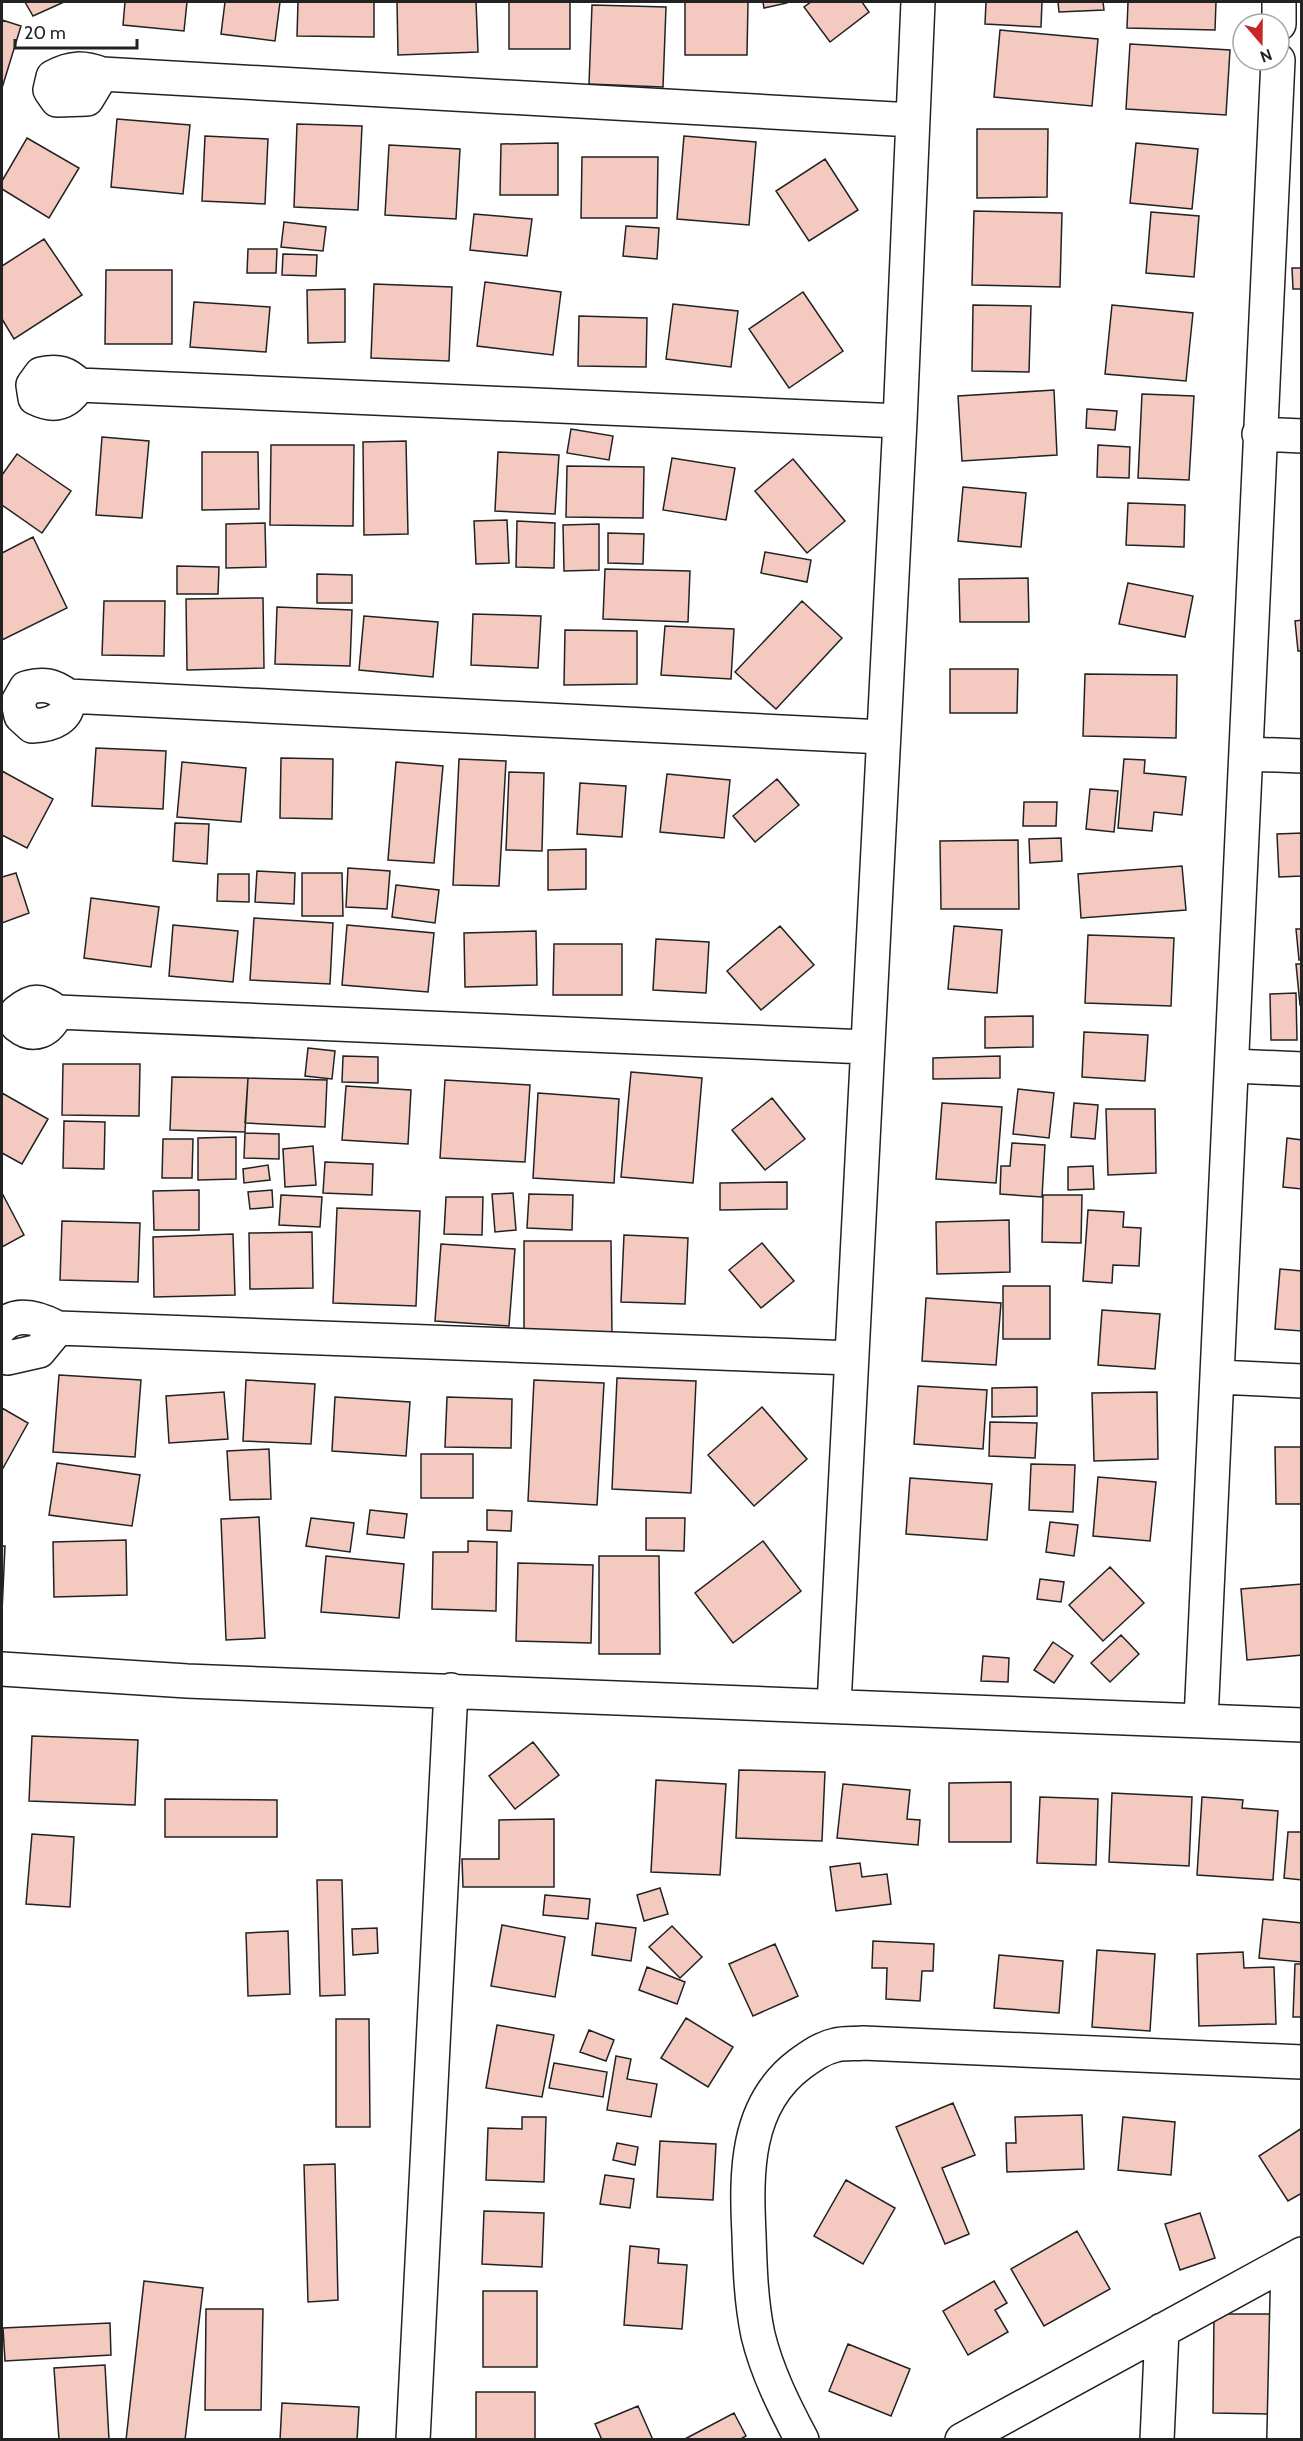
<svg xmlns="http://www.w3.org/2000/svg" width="1303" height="2441" font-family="Cabin,sans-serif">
  <rect width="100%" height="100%" fill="#fff"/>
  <!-- building -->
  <path fill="#f3c9c0" stroke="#222" stroke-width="1.5" d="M 25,2 L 64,2 L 33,16 Z
    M 125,2 L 187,2 L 184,31 L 123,25 Z
    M 225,2 L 280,2 L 275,41 L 221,34 Z
    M 298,2 L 374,2 L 374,37 L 297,36 Z
    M 397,2 L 476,2 L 478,52 L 398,55 Z
    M 509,2 L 570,2 L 570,49 L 509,49 Z
    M 685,2 L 748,2 L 747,55 L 685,55 Z
    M 763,2 L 787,2 L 787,3 L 764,8 Z
    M 811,2 L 862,2 L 869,12 L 830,42 L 804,7 Z
    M 986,2 L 1042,2 L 1041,27 L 985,24 Z
    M 1058,2 L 1103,2 L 1104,10 L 1059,12 Z
    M 1128,2 L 1216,2 L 1215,30 L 1127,28 Z
    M 592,5 L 666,7 L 663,87 L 589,84 Z
    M 2,20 L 21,26 L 2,88 Z
    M 1000,30 L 1098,39 L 1092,106 L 994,97 Z
    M 1130,44 L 1230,50 L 1226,115 L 1126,109 Z
    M 117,119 L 190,125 L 183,194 L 111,187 Z
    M 297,124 L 362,126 L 358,210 L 294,207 Z
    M 977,129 L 1048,129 L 1047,197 L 977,198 Z
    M 205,136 L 268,139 L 265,204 L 202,201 Z
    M 684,136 L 756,142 L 749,225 L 677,219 Z
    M 27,138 L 79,168 L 49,218 L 2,189 L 2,181 Z
    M 558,143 L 558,195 L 500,195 L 501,144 Z
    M 1136,143 L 1198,149 L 1192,209 L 1130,203 Z
    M 389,145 L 460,149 L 456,219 L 385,215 Z
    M 582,157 L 658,157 L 657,218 L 581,218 Z
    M 825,159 L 858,210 L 809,241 L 776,191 Z
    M 974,211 L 1062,213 L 1060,287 L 972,285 Z
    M 1151,212 L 1199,216 L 1194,277 L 1146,273 Z
    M 474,214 L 532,219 L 527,256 L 470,250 Z
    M 284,222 L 326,227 L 323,251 L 281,247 Z
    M 626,226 L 659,228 L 657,259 L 623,256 Z
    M 44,239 L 82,295 L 14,339 L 2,319 L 2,266 Z
    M 248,249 L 277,249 L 276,273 L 247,273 Z
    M 283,254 L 317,255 L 316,276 L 282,275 Z
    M 1292,268 L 1302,268 L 1302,289 L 1293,289 Z
    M 106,270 L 172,270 L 172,344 L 105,344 Z
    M 485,282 L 561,292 L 553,355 L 477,346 Z
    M 374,284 L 452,287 L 449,361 L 371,358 Z
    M 345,289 L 345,342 L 308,343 L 307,290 Z
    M 803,292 L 843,351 L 789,388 L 749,329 Z
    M 194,302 L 270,307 L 266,352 L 190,347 Z
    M 673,304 L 738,311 L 731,367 L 666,359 Z
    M 973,305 L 1031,306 L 1029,372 L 972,371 Z
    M 1112,305 L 1193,313 L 1186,381 L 1105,374 Z
    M 579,316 L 647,318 L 646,367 L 578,366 Z
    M 1054,390 L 1057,455 L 962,461 L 958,396 Z
    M 1142,394 L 1194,396 L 1189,480 L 1138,478 Z
    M 1087,409 L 1117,411 L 1115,430 L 1086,428 Z
    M 571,429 L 613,436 L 609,460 L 567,453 Z
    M 102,437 L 149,441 L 142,518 L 96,515 Z
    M 406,441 L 408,534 L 364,535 L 363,442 Z
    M 271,445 L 354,445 L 353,526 L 270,525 Z
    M 1098,445 L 1130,447 L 1129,478 L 1097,477 Z
    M 202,452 L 258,452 L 259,509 L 202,510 Z
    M 498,452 L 559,455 L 555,514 L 495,511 Z
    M 17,454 L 71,491 L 42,533 L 2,505 L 2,475 Z
    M 672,458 L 735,468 L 726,520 L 663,510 Z
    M 793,459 L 845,521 L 807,553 L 755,491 Z
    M 567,466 L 644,467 L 643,518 L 566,517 Z
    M 963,487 L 1026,493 L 1021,547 L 958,541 Z
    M 1128,503 L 1185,505 L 1184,547 L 1126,545 Z
    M 507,520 L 509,563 L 476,564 L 474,521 Z
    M 517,521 L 555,523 L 554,568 L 516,567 Z
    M 265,523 L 266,567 L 226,568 L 226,524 Z
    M 599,524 L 599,570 L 564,571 L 563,525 Z
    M 608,533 L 644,534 L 643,564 L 608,563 Z
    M 33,537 L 67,608 L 2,640 L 2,553 Z
    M 765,552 L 811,560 L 807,582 L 761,573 Z
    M 177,566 L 219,567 L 218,594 L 177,594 Z
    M 605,569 L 690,571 L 688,622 L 603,619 Z
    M 317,574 L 352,575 L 352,603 L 317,603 Z
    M 1028,578 L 1029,622 L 960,622 L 959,579 Z
    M 1128,583 L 1193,596 L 1185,637 L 1119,624 Z
    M 263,598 L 264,668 L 187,670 L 186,599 Z
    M 104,601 L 165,601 L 164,656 L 102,655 Z
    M 802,601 L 842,638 L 776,709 L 735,672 Z
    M 277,607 L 352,610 L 350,666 L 275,664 Z
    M 473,614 L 541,616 L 538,668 L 471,665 Z
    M 364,616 L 438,622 L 433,677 L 359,670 Z
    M 1302,620 L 1302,651 L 1298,651 L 1295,621 Z
    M 665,626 L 734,629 L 731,679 L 661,675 Z
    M 565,630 L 637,631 L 637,684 L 564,685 Z
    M 950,669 L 1018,669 L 1017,713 L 950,713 Z
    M 1085,674 L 1177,675 L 1176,738 L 1083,736 Z
    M 96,748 L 166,751 L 163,809 L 92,806 Z
    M 281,758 L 333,759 L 332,819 L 280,818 Z
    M 459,759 L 506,761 L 499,886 L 453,885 Z
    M 1124,759 L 1145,760 L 1144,773 L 1186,777 L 1182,815 L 1154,812 L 1152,831 L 1118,828 Z
    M 182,762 L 246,768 L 241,822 L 177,817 Z
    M 396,762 L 443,766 L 434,863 L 388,860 Z
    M 2,771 L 53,799 L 27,848 L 2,835 Z
    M 509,772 L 544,773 L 542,851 L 506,850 Z
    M 667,774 L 730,780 L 724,838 L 660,832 Z
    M 777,779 L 799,805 L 755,842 L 733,816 Z
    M 580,783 L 626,786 L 622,837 L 577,834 Z
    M 1090,789 L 1118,791 L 1114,832 L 1086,829 Z
    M 1024,802 L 1057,802 L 1056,826 L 1023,826 Z
    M 175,823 L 209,824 L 207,864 L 173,861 Z
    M 1302,833 L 1302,876 L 1279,877 L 1277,834 Z
    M 1061,838 L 1062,861 L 1030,863 L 1029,839 Z
    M 1018,840 L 1019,909 L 941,909 L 940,841 Z
    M 586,849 L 586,889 L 548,890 L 548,850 Z
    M 1182,866 L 1186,910 L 1081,918 L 1078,874 Z
    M 348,868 L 390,871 L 387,909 L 346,907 Z
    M 257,871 L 295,873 L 294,904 L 255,902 Z
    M 16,873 L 29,913 L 2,923 L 2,877 Z
    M 302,873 L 342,873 L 343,916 L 302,916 Z
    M 218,874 L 249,874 L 249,902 L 217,901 Z
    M 396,885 L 439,890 L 435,923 L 392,917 Z
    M 91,898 L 159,907 L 151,967 L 84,958 Z
    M 254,918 L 333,923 L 330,984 L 250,980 Z
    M 173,925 L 238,931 L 233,982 L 169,976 Z
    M 347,925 L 434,933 L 428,992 L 342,985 Z
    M 780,926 L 814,965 L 761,1010 L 727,971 Z
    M 954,926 L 1002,930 L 997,993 L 948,989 Z
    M 1296,929 L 1302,929 L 1302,960 L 1299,960 Z
    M 536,931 L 537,985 L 465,987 L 464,933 Z
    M 1088,935 L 1174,938 L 1171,1006 L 1085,1003 Z
    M 656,939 L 709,942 L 706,993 L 653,990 Z
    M 554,944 L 622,944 L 622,995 L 553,995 Z
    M 1296,964 L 1302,964 L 1302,1005 L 1300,1005 Z
    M 1296,993 L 1297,1040 L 1271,1040 L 1270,994 Z
    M 1033,1016 L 1033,1047 L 985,1048 L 985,1017 Z
    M 1084,1032 L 1148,1035 L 1145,1081 L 1082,1077 Z
    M 308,1048 L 335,1051 L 332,1079 L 305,1076 Z
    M 343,1056 L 378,1057 L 378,1083 L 342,1082 Z
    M 1000,1056 L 1000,1078 L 933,1079 L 933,1058 Z
    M 63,1064 L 140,1064 L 139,1116 L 62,1115 Z
    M 631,1072 L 702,1078 L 693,1183 L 621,1177 Z
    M 172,1077 L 248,1078 L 245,1132 L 170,1130 Z
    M 248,1078 L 327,1080 L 325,1127 L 245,1123 Z
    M 445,1080 L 530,1085 L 525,1162 L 440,1158 Z
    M 346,1086 L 411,1090 L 408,1144 L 342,1140 Z
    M 1018,1089 L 1054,1093 L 1049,1138 L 1013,1134 Z
    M 2,1093 L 48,1119 L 22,1164 L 2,1153 Z
    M 538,1093 L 619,1099 L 614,1183 L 533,1178 Z
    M 772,1098 L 805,1139 L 765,1170 L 732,1130 Z
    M 942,1103 L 1002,1107 L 996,1183 L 936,1179 Z
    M 1074,1103 L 1098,1105 L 1095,1139 L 1071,1137 Z
    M 1106,1109 L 1155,1109 L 1156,1173 L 1108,1175 Z
    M 64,1121 L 105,1122 L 104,1169 L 63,1168 Z
    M 245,1133 L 279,1134 L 279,1159 L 244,1158 Z
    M 236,1137 L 236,1179 L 198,1180 L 198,1138 Z
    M 1287,1138 L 1302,1140 L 1302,1189 L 1283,1187 Z
    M 163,1139 L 193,1139 L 192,1178 L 162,1178 Z
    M 1012,1143 L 1045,1145 L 1042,1197 L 1000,1194 L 1001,1166 L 1010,1166 Z
    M 313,1146 L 316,1185 L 285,1187 L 283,1149 Z
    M 325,1162 L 373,1164 L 372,1195 L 323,1193 Z
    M 268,1165 L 270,1180 L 244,1183 L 243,1169 Z
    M 1093,1166 L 1094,1189 L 1068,1190 L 1068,1167 Z
    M 787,1182 L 787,1209 L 720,1210 L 720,1183 Z
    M 199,1190 L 199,1230 L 154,1230 L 153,1191 Z
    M 272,1190 L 273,1207 L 250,1209 L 248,1192 Z
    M 2,1193 L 24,1235 L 2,1247 Z
    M 513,1193 L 516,1230 L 495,1232 L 492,1194 Z
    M 529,1194 L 573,1195 L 572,1230 L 527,1228 Z
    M 281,1195 L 322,1197 L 320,1227 L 279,1225 Z
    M 1043,1195 L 1082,1195 L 1081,1243 L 1042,1242 Z
    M 446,1197 L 483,1197 L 482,1235 L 444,1234 Z
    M 337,1208 L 420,1211 L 416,1306 L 333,1303 Z
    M 1088,1210 L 1124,1212 L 1123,1227 L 1141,1228 L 1139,1266 L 1113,1265 L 1112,1283 L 1083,1281 Z
    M 1009,1220 L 1010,1272 L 937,1274 L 936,1222 Z
    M 62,1221 L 140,1223 L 138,1282 L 60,1280 Z
    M 312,1232 L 313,1288 L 250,1289 L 249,1233 Z
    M 233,1234 L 235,1295 L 154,1297 L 153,1237 Z
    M 624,1235 L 688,1238 L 685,1304 L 621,1302 Z
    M 524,1241 L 611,1241 L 612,1336 L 524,1337 Z
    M 762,1243 L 794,1281 L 761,1308 L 729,1270 Z
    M 441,1244 L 515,1249 L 509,1326 L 435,1321 Z
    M 1280,1269 L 1302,1271 L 1302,1331 L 1275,1329 Z
    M 1003,1286 L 1050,1286 L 1050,1339 L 1003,1339 Z
    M 926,1298 L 1001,1303 L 996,1365 L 922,1361 Z
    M 1102,1310 L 1160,1314 L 1155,1369 L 1098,1365 Z
    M 59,1375 L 141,1380 L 135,1457 L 53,1452 Z
    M 617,1378 L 696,1381 L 691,1493 L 612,1489 Z
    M 246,1380 L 315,1384 L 311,1444 L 243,1441 Z
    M 534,1380 L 604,1383 L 597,1505 L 528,1501 Z
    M 918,1386 L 987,1390 L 983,1449 L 914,1444 Z
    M 1037,1387 L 1037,1416 L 992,1417 L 992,1388 Z
    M 224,1392 L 228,1439 L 169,1443 L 166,1396 Z
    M 1157,1392 L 1158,1459 L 1094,1461 L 1092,1393 Z
    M 335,1397 L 410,1402 L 406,1456 L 332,1451 Z
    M 447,1397 L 512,1399 L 511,1448 L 445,1447 Z
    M 762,1407 L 807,1459 L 754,1506 L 708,1455 Z
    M 2,1408 L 28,1423 L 2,1470 Z
    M 990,1422 L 1037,1423 L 1035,1458 L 989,1456 Z
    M 1275,1447 L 1302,1447 L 1302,1504 L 1276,1504 Z
    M 269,1449 L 271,1499 L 230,1500 L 227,1451 Z
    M 421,1454 L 473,1454 L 473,1498 L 421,1498 Z
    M 57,1463 L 140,1475 L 132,1526 L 49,1515 Z
    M 1031,1464 L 1075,1465 L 1073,1512 L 1029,1510 Z
    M 1098,1477 L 1156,1482 L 1150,1541 L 1093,1536 Z
    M 910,1478 L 992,1484 L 987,1540 L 906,1534 Z
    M 370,1510 L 407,1514 L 404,1538 L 367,1534 Z
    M 487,1510 L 512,1511 L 511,1531 L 487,1530 Z
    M 259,1517 L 265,1638 L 226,1640 L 221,1519 Z
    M 311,1518 L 354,1523 L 350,1552 L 306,1546 Z
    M 646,1518 L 685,1518 L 684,1551 L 646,1550 Z
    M 1050,1522 L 1078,1525 L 1074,1556 L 1046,1552 Z
    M 126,1540 L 127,1595 L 54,1597 L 53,1542 Z
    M 468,1541 L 497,1542 L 496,1611 L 432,1609 L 433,1552 L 468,1552 Z
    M 763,1541 L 801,1591 L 733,1643 L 695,1593 Z
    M 2,1546 L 5,1546 L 2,1612 Z
    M 326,1556 L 404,1564 L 399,1618 L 321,1612 Z
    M 599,1556 L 659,1556 L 660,1654 L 599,1654 Z
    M 518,1563 L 593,1565 L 591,1643 L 516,1641 Z
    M 1110,1567 L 1144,1603 L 1103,1641 L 1069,1605 Z
    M 1040,1579 L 1064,1582 L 1061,1602 L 1037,1599 Z
    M 1302,1584 L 1302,1655 L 1247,1660 L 1241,1589 Z
    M 1121,1635 L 1139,1654 L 1110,1682 L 1091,1663 Z
    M 1053,1642 L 1073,1656 L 1054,1683 L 1034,1670 Z
    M 983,1656 L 1009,1658 L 1008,1682 L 981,1681 Z
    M 32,1736 L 138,1740 L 135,1805 L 29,1801 Z
    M 533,1742 L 559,1775 L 515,1809 L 489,1776 Z
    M 739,1770 L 825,1772 L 822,1841 L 736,1838 Z
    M 656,1780 L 726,1784 L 720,1875 L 651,1872 Z
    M 1011,1782 L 1011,1842 L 949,1842 L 949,1783 Z
    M 843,1784 L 910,1790 L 907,1819 L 920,1820 L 918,1845 L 837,1838 Z
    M 1112,1793 L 1192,1797 L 1189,1866 L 1109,1862 Z
    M 1040,1797 L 1098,1799 L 1096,1865 L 1037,1863 Z
    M 1202,1797 L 1243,1800 L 1242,1808 L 1278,1811 L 1273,1880 L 1197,1875 Z
    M 165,1799 L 277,1800 L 277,1837 L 165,1837 Z
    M 554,1819 L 554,1887 L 463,1887 L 462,1859 L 499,1859 L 499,1820 Z
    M 1288,1832 L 1302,1832 L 1302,1880 L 1284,1878 Z
    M 32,1834 L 74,1837 L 70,1907 L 26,1904 Z
    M 860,1863 L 862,1877 L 887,1874 L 891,1904 L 836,1911 L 830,1867 Z
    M 317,1880 L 342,1880 L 345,1995 L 320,1996 Z
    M 660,1888 L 668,1914 L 644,1921 L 637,1895 Z
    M 545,1895 L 590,1899 L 588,1919 L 543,1915 Z
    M 1263,1919 L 1302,1923 L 1302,1962 L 1259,1958 Z
    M 596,1923 L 636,1928 L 631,1961 L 592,1955 Z
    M 502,1925 L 565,1937 L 555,1997 L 491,1986 Z
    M 672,1926 L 702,1957 L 680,1978 L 649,1947 Z
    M 377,1928 L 378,1953 L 353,1955 L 352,1929 Z
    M 288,1931 L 290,1994 L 248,1996 L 246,1933 Z
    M 873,1941 L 934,1944 L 933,1971 L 922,1971 L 920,2001 L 886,1999 L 887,1968 L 872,1968 Z
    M 775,1944 L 798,1996 L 753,2016 L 729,1964 Z
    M 1097,1950 L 1155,1954 L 1150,2031 L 1092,2027 Z
    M 1243,1952 L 1244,1968 L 1274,1967 L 1276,2024 L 1199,2026 L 1197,1954 Z
    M 999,1955 L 1063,1961 L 1059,2013 L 994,2008 Z
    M 1295,1964 L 1302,1964 L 1302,2017 L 1293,2017 Z
    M 647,1967 L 685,1982 L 677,2004 L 639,1990 Z
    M 686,2018 L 733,2047 L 708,2087 L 661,2058 Z
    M 336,2019 L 369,2019 L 370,2127 L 336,2127 Z
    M 497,2025 L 554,2035 L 542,2097 L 486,2088 Z
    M 589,2030 L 614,2040 L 606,2061 L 580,2052 Z
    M 616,2056 L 631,2059 L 627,2079 L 657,2084 L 651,2117 L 607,2110 Z
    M 554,2063 L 607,2072 L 603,2097 L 549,2088 Z
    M 953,2103 L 975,2155 L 942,2168 L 969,2234 L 945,2244 L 896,2127 Z
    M 1082,2115 L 1084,2169 L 1007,2172 L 1006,2143 L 1016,2143 L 1015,2117 Z
    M 522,2117 L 546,2117 L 544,2182 L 486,2180 L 488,2128 L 522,2129 Z
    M 1123,2117 L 1175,2122 L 1171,2175 L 1118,2170 Z
    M 1302,2128 L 1302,2193 L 1288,2201 L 1259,2156 Z
    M 660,2141 L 716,2144 L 713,2200 L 657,2197 Z
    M 617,2143 L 638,2147 L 635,2165 L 613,2160 Z
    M 335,2164 L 338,2300 L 308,2302 L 304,2165 Z
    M 605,2175 L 634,2179 L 630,2208 L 600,2204 Z
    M 846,2180 L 895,2208 L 863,2264 L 814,2236 Z
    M 484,2211 L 544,2213 L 542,2267 L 482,2264 Z
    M 1200,2213 L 1215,2258 L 1180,2270 L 1165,2224 Z
    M 1077,2231 L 1110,2289 L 1044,2326 L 1011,2269 Z
    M 630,2246 L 659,2249 L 658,2263 L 687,2265 L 682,2329 L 624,2325 Z
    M 144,2281 L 203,2288 L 185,2440 L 126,2440 Z
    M 994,2281 L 1007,2303 L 995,2310 L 1008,2332 L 968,2355 L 943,2311 Z
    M 483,2291 L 537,2291 L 537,2367 L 483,2367 Z
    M 206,2309 L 263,2309 L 261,2410 L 205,2410 Z
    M 1214,2314 L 1270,2314 L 1269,2414 L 1213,2413 Z
    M 110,2323 L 111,2355 L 5,2361 L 3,2328 Z
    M 848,2344 L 910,2369 L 891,2416 L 829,2391 Z
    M 105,2365 L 109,2440 L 59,2440 L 54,2368 Z
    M 476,2392 L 535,2392 L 535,2440 L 476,2440 Z
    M 282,2403 L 359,2407 L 357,2440 L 280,2440 Z
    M 638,2406 L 653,2440 L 602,2440 L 595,2424 Z
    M 734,2413 L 746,2436 L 739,2440 L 683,2440 Z"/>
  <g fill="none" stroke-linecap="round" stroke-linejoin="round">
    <!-- minor casing -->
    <g stroke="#222" stroke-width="36">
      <path id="minor" d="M 1279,24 L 1279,2
        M 102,74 L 87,99 L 57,100 L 50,90 L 53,77 C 71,67 83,67 102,74 L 912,120
        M 79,385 C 67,404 55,408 35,398 L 33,385 L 41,374 C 58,370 67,373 79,385 L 900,421
        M 1259,434 L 1302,436
        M 68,696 C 70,719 52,725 32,726 L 21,716 L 18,702 L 26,688 C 44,683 53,685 68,696 L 883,737
        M 1246,754 L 1302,756
        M 57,1012 C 49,1031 34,1039 17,1025 L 17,1012 C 33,999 40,999 57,1012 L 866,1047
        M 1233,1066 L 1302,1069
        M 2,1326 C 18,1310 41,1319 58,1328 L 851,1358
        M 2,1353 L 8,1358 L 39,1351 L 58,1328
        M 1218,1377 L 1302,1381
        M 2,1669 L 187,1681 L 1302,1725
        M 834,1705 L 900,421 L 918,2
        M 1201,1720 L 1278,60
        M 413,2440 L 451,1690
        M 802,2440 C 784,2406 767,2372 758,2335 C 751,2302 750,2268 749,2235 C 746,2173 745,2105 800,2064 C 811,2056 822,2048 836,2045 C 844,2043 854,2044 863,2043 L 1302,2062
        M 962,2440 L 1302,2254
        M 1157,2440 L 1162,2330
        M 1284,2440 L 1288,2262"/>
    </g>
    <!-- minor -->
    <use href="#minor" stroke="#fff" stroke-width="33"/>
  </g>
  <!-- border -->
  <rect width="1303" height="2441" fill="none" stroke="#222222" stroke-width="6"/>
  <!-- north arrow -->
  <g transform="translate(1261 42) rotate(160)"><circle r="28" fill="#ffffff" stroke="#a7a7a7" stroke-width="1.5"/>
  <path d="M0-4.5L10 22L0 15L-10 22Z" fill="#c62828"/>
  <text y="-9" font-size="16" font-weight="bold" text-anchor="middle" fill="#222222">N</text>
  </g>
  <!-- scale -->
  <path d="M15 39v9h122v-9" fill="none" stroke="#222222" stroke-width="3"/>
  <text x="24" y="39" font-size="18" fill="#222222" stroke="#ffffff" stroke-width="4.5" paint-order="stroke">20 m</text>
</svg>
